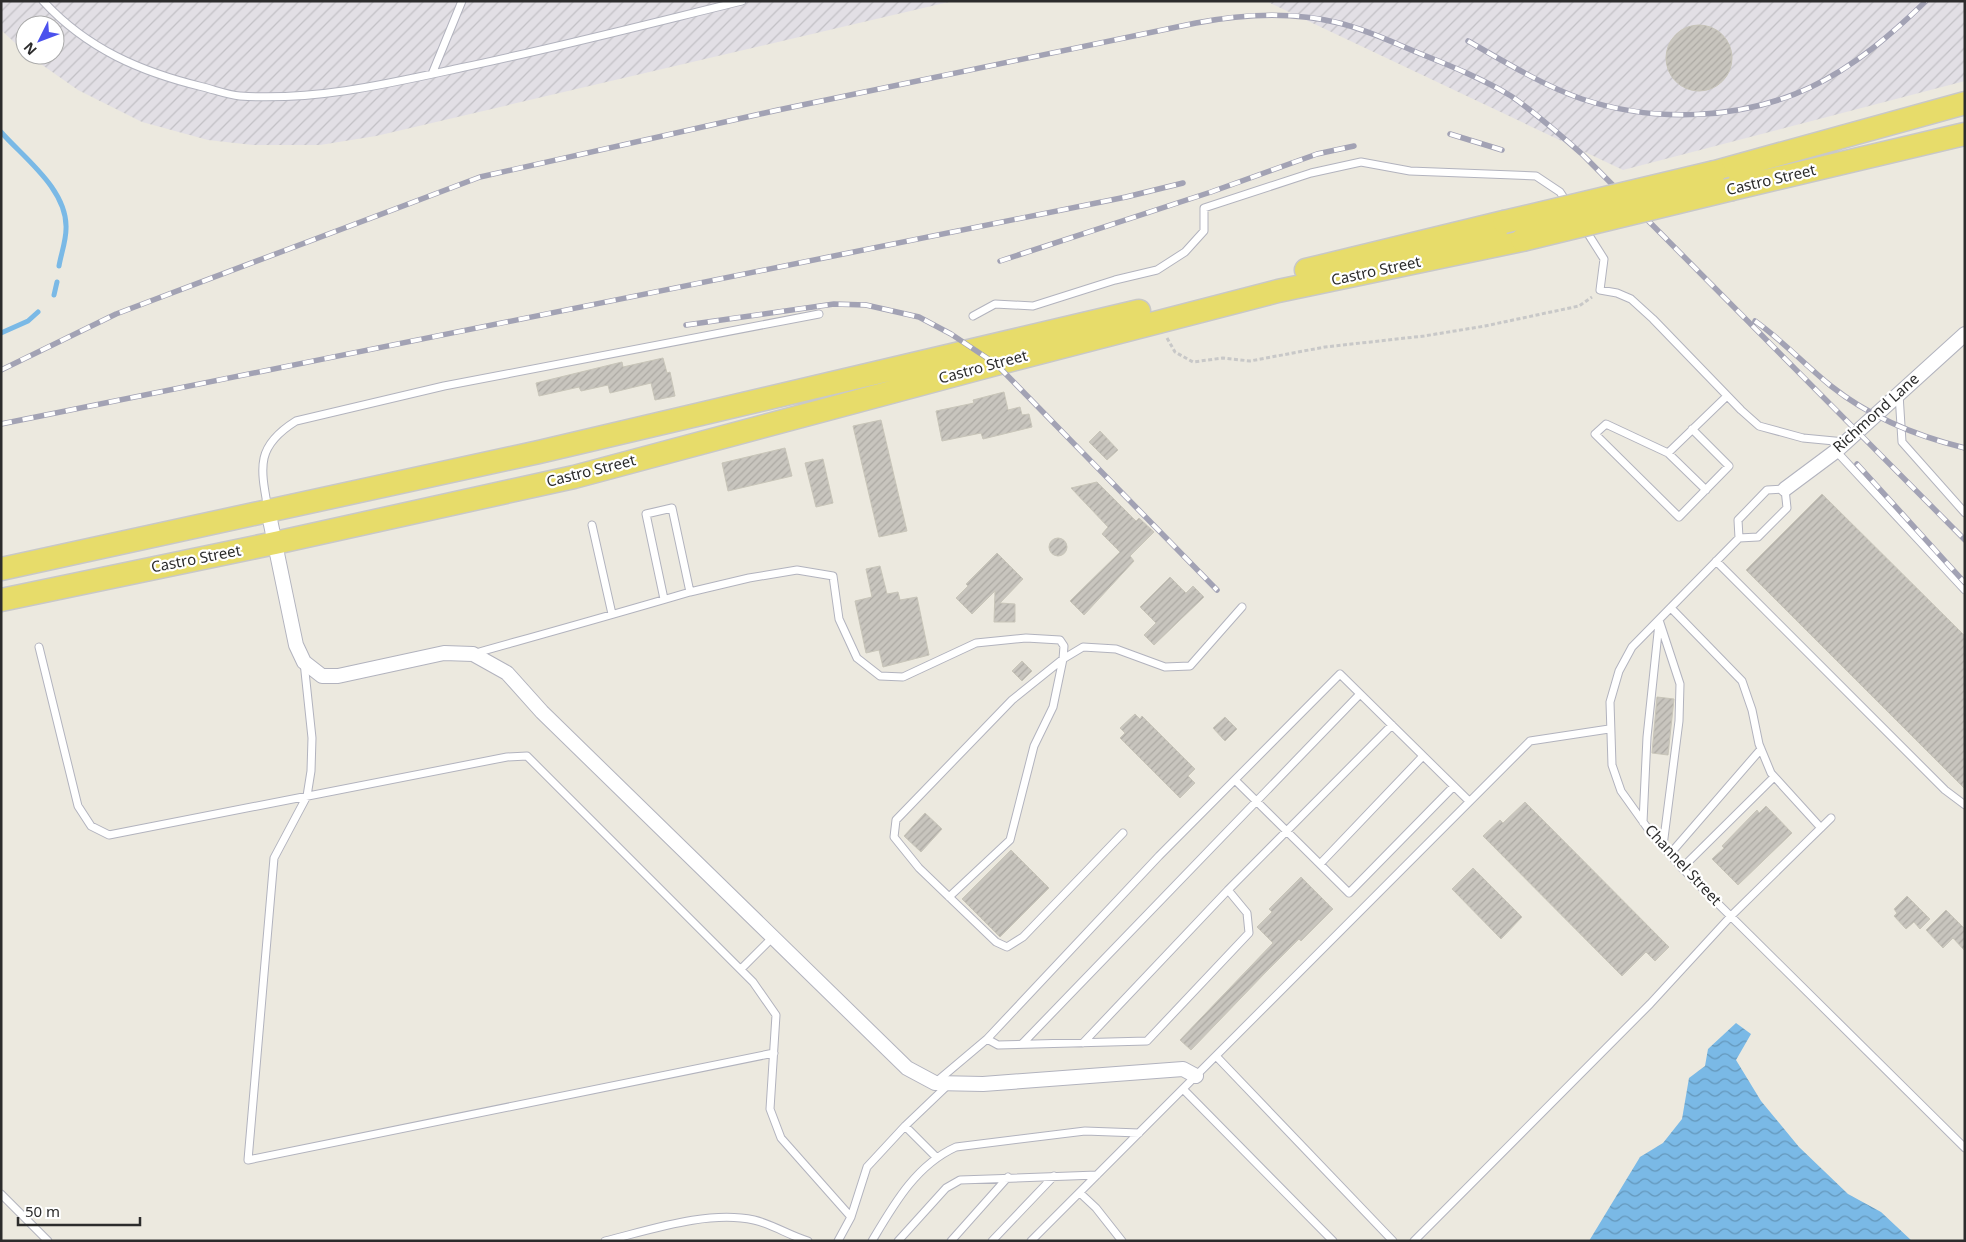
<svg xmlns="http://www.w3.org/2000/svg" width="1966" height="1242" font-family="'Noto Sans',sans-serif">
  <defs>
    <pattern id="industrial-furrows" width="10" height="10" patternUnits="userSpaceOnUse" patternTransform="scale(1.25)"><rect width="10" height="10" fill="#e2dfe5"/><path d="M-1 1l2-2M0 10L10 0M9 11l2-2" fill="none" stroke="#c2c0c5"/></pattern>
    <pattern id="water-waves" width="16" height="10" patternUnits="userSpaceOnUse" patternTransform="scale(1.25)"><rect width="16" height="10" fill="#7ab9e6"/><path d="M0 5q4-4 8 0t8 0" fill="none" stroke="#6497bb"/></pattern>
    <pattern id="building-hatch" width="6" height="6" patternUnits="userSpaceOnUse" patternTransform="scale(1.25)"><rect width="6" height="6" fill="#c8c5be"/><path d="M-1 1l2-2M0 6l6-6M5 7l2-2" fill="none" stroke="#aca9a3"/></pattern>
  </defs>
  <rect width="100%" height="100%" fill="#ece9df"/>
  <!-- industrial -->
  <path fill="url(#industrial-furrows)" d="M 1,1 L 953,1 L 376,136 L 320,145 L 253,145 L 208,140 L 142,122 L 78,90 L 28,55 L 55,55 L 55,25 L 25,25 L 25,52 L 1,30 Z
    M 1266,1 L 1965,1 L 1965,81 L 1623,170 Z"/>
  <!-- water -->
  <path fill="url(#water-waves)" d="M 1736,1023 L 1751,1034 L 1736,1060 L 1761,1101 L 1799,1147 L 1848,1194 L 1881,1212 L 1912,1241 L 1589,1241 L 1640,1157 L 1663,1143 L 1682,1119 L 1689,1078 L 1705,1066 L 1708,1049 Z"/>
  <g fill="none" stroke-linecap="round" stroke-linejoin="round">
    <!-- stream -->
    <path stroke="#7ab9e6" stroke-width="5" d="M 1,132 C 24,158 68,190 66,229 C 66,241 61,254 59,266
      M 54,295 L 57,282
      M 1,333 L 28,321 L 38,312"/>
  </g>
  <!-- building -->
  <path fill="url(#building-hatch)" stroke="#c8c5b9" d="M1666 58a33 33 0 1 1 66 0a33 33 0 1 1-66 0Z
    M 663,358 L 667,373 L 670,372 L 675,396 L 655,400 L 651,383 L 610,393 L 608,385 L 581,391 L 579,387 L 539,396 L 536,383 L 622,362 L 623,367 Z
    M 1004,392 L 1008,410 L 1020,407 L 1022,415 L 1029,414 L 1032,427 L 983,439 L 981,433 L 942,441 L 936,411 L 974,403 L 973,400 Z
    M 881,420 L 907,531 L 879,537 L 853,426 Z
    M 1100,431 L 1118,450 L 1107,460 L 1089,442 Z
    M 785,448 L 792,476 L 728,491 L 722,463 Z
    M 823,459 L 833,503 L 816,507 L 805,463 Z
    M 1097,482 L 1136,521 L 1139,518 L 1154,532 L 1130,556 L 1134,561 L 1084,615 L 1070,601 L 1120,552 L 1102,534 L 1108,527 L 1071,488 Z
    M 1822,494 L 1965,636 L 1965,789 L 1746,570 Z
    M1049 547a9 9 0 1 1 18 0a9 9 0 1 1-18 0Z
    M 997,553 L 1023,579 L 1000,603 L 1015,604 L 1015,622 L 994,622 L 995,591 L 972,614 L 956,598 L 968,586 L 966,584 Z
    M 880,566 L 887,594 L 898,592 L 900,600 L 917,597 L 929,655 L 883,667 L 879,650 L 866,653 L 855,601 L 872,597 L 866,569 Z
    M 1170,577 L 1186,593 L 1193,586 L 1204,597 L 1154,645 L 1144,635 L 1156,623 L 1140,607 Z
    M 1022,661 L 1032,671 L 1022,681 L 1012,671 Z
    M 1657,697 L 1674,699 L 1668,755 L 1652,753 Z
    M 1135,714 L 1140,719 L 1142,716 L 1195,769 L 1188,776 L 1195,783 L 1180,798 L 1120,738 L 1125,733 L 1120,728 Z
    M 1225,717 L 1237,729 L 1225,741 L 1213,728 Z
    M 1525,802 L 1669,947 L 1655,961 L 1646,952 L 1622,976 L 1483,836 L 1500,820 L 1503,823 Z
    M 1766,806 L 1792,833 L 1738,885 L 1712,859 L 1724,848 L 1722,846 L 1757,810 L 1759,813 Z
    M 925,813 L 942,829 L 921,852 L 904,836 Z
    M 1011,850 L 1049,888 L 1000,937 L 962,899 Z
    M 1473,868 L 1522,917 L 1501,939 L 1452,889 Z
    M 1301,877 L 1333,909 L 1301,941 L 1299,939 L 1265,973 L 1191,1050 L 1180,1040 L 1273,943 L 1257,927 L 1272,912 L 1269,909 Z
    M 1907,896 L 1930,919 L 1920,929 L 1914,922 L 1906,929 L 1894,916 L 1897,913 L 1894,909 Z
    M 1946,910 L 1965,929 L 1965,951 L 1953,938 L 1943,948 L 1926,930 Z"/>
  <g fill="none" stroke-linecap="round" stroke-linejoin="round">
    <!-- lane casing -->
    <g stroke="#b2b3be" stroke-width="9">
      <path id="lane" d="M 43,1 C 87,49 141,72 203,87 C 215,90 228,95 240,96 C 315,101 387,84 460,68 C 555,48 648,24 742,1
        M 432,74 L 462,1
        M 1585,229 L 1604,259 L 1600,290 L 1617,293 L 1631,299 L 1653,319 L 1741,410 L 1759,426 L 1803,438 L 1845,442
        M 973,316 L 995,304 L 1033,306 L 1115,280 L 1157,270 L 1185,252 L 1204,231 L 1204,208 L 1311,173 L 1361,162 L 1410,171 L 1536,176 L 1560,192 L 1568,204
        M 1899,394 L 1902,442 L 1965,513
        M 1692,429 L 1729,466 L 1679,517 L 1595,434 L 1606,424 L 1668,453 L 1727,396
        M 1836,451 L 1965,590
        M 1668,453 L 1706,490
        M 268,509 C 260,466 256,446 296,421 L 444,386 L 819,314
        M 592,525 L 612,614
        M 1739,538 L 1738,520 L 1767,490 L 1785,489 L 1787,508 L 1758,537 L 1739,538 L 1632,647 L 1619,671 L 1610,702 L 1612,765 L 1621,791 L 1651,833 L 1682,868 L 1965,1148
        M 1716,561 L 1945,790 L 1965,805
        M 690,592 L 749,578 L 797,570 L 833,576 L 839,619 L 857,658 L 880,676 L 903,677 L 976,643 L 1026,638 L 1060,640 L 1064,646 L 1063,659 L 1012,700 L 896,820 L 894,837 L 919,868 L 996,942 L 1007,947 L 1023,937 L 1123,833
        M 1671,608 L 1742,681 L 1752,710 L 1759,744 L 1771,773 L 1821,828
        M 1659,620 L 1680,684 L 1679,721 L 1663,846
        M 39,647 L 78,806 L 91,826 L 109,835 L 507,757 L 527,756 L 753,982 L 776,1015 L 770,1109 L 781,1138 L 851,1217 L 838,1241
        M 476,653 C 547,633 619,613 690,592 L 672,508 L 646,514 L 664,599
        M 304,662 L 312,738 L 311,771 L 307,796 L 274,858 L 248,1160 L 774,1053
        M 1392,725 L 1228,890 L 1247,913 L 1249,933 L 1147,1041 L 998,1045 L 987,1039 L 1159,856 L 1340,674 L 1469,801
        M 1235,780 L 1349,893 L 1453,787
        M 1643,822 L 1647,737 L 1659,623
        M 1670,854 L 1761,749
        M 1320,864 L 1423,756
        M 1682,868 L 1774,777
        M 949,897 L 1010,840 L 1034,746 L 1053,707 L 1063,659 L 1083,647 L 1116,649 L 1165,667 L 1190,666 L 1242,607
        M 741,969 L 773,937
        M 1083,1043 L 1228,890
        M 1022,1044 L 1360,694
        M 1216,1056 L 1393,1241
        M 936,1082 L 987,1039
        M 1183,1089 L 1333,1241
        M 936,1157 L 905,1126 L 949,1084
        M 1080,1193 L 1096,1208 L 1122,1241
        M 1,1194 L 48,1241
        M 851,1217 L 867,1167 L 905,1126
        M 605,1241 C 650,1230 708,1210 754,1220 C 772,1224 790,1236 808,1241
        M 872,1241 C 894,1204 916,1165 956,1147 L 1085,1131 L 1139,1133
        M 898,1241 L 946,1188 L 960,1180 L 1097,1175
        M 951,1241 L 1008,1177
        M 992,1241 L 1054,1176
        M 1031,1241 L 1530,741 L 1609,729
        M 1414,1241 L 1650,1004 L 1731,916 L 1831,818"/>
    </g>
    <!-- street casing -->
    <g stroke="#b2b3be" stroke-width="16">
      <path id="street" d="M 1785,489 L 1836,451 L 1965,334
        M 268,510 L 296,645 L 304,662 L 322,676 L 338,676 L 444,653 L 473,654 L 507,673 L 542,712 L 907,1068 L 935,1083 L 983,1084 L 1183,1069 L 1196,1076"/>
    </g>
    <!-- primary casing -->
    <g stroke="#c8c8c8" stroke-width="25">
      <path id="primary" d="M 1715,172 L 1965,103
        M 1732,189 L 1965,134
        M 1306,270 L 1504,222
        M 1,569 L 539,452 L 1139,311
        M 1,600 L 275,543 L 574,477 L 996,364 L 1278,291 L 1522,240"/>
    </g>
    <!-- path -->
    <path stroke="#c8c8c8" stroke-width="3" stroke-dasharray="4 2.5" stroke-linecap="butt" d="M 1167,338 L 1175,352 L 1193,362 L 1223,358 L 1250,361 L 1325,347 L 1424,336 L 1485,326 L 1579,306 L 1592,297"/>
    <!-- lane -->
    <use href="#lane" stroke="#fff" stroke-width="7"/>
    <!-- street -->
    <use href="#street" stroke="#fff" stroke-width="14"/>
    <!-- primary -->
    <use href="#primary" stroke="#e7dc6a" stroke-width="22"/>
    <!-- rail casing -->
    <g stroke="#a2a2b4" stroke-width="5.5">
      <path id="rail" d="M 1468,41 C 1505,62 1542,85 1582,99 C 1655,123 1742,120 1811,87 C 1855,66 1892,34 1926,1
        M 1450,134 L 1502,150
        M 1000,261 L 1211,192 L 1317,154 L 1354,146
        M 1755,321 C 1782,340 1805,365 1831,386 C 1870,417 1916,436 1965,448
        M 686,325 L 834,304 L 866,305 L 919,317 L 951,334 L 996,364 L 1217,590
        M 1,370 L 116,314 L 480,177 L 778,110 L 1196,23 C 1243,14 1291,11 1339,23 C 1368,30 1394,43 1421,54 C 1451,66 1483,79 1511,96 C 1536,113 1559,134 1582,154 L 1965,540
        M 1,424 L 1126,197 L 1183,183
        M 1857,464 L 1965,583"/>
    </g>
    <!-- rail -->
    <use href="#rail" stroke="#fff" stroke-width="4" stroke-dasharray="11" stroke-linecap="butt"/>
    <!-- primary-bridge casing -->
    <g stroke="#c8c8c8" stroke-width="25" stroke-linecap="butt">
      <path id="primary-bridge" d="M 1504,222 L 1715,172
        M 1522,240 L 1732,189"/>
    </g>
    <!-- primary-bridge -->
    <use href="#primary-bridge" stroke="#e7dc6a" stroke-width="22"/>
  </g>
  <g text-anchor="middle" stroke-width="4.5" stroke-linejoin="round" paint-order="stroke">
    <!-- street labels -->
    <g font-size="15" fill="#2c2c2c" stroke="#fff">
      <text transform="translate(1771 180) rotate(-13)" y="5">Castro Street</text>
      <text transform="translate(1376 271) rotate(-12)" y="5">Castro Street</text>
      <text transform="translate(983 367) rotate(-15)" y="5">Castro Street</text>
      <text transform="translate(1876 413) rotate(-42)" y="5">Richmond Lane</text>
      <text transform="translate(591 471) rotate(-14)" y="5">Castro Street</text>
      <text transform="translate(196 559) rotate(-11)" y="5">Castro Street</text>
      <text transform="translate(1683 865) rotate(47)" y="5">Channel Street</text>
    </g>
  </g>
  <!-- border -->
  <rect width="1966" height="1242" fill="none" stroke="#2c2c2c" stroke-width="5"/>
  <!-- north arrow -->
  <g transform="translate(40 40) rotate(228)"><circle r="24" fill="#ffffff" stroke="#ababab"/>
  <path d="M0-4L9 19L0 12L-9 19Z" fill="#4b51ed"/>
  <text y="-8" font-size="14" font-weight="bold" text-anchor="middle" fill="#2c2c2c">N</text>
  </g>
  <!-- scale -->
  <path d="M18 1217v8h122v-8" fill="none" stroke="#2c2c2c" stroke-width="2.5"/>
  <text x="25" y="1217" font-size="15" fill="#2c2c2c" stroke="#ffffff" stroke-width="4" paint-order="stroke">50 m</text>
</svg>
